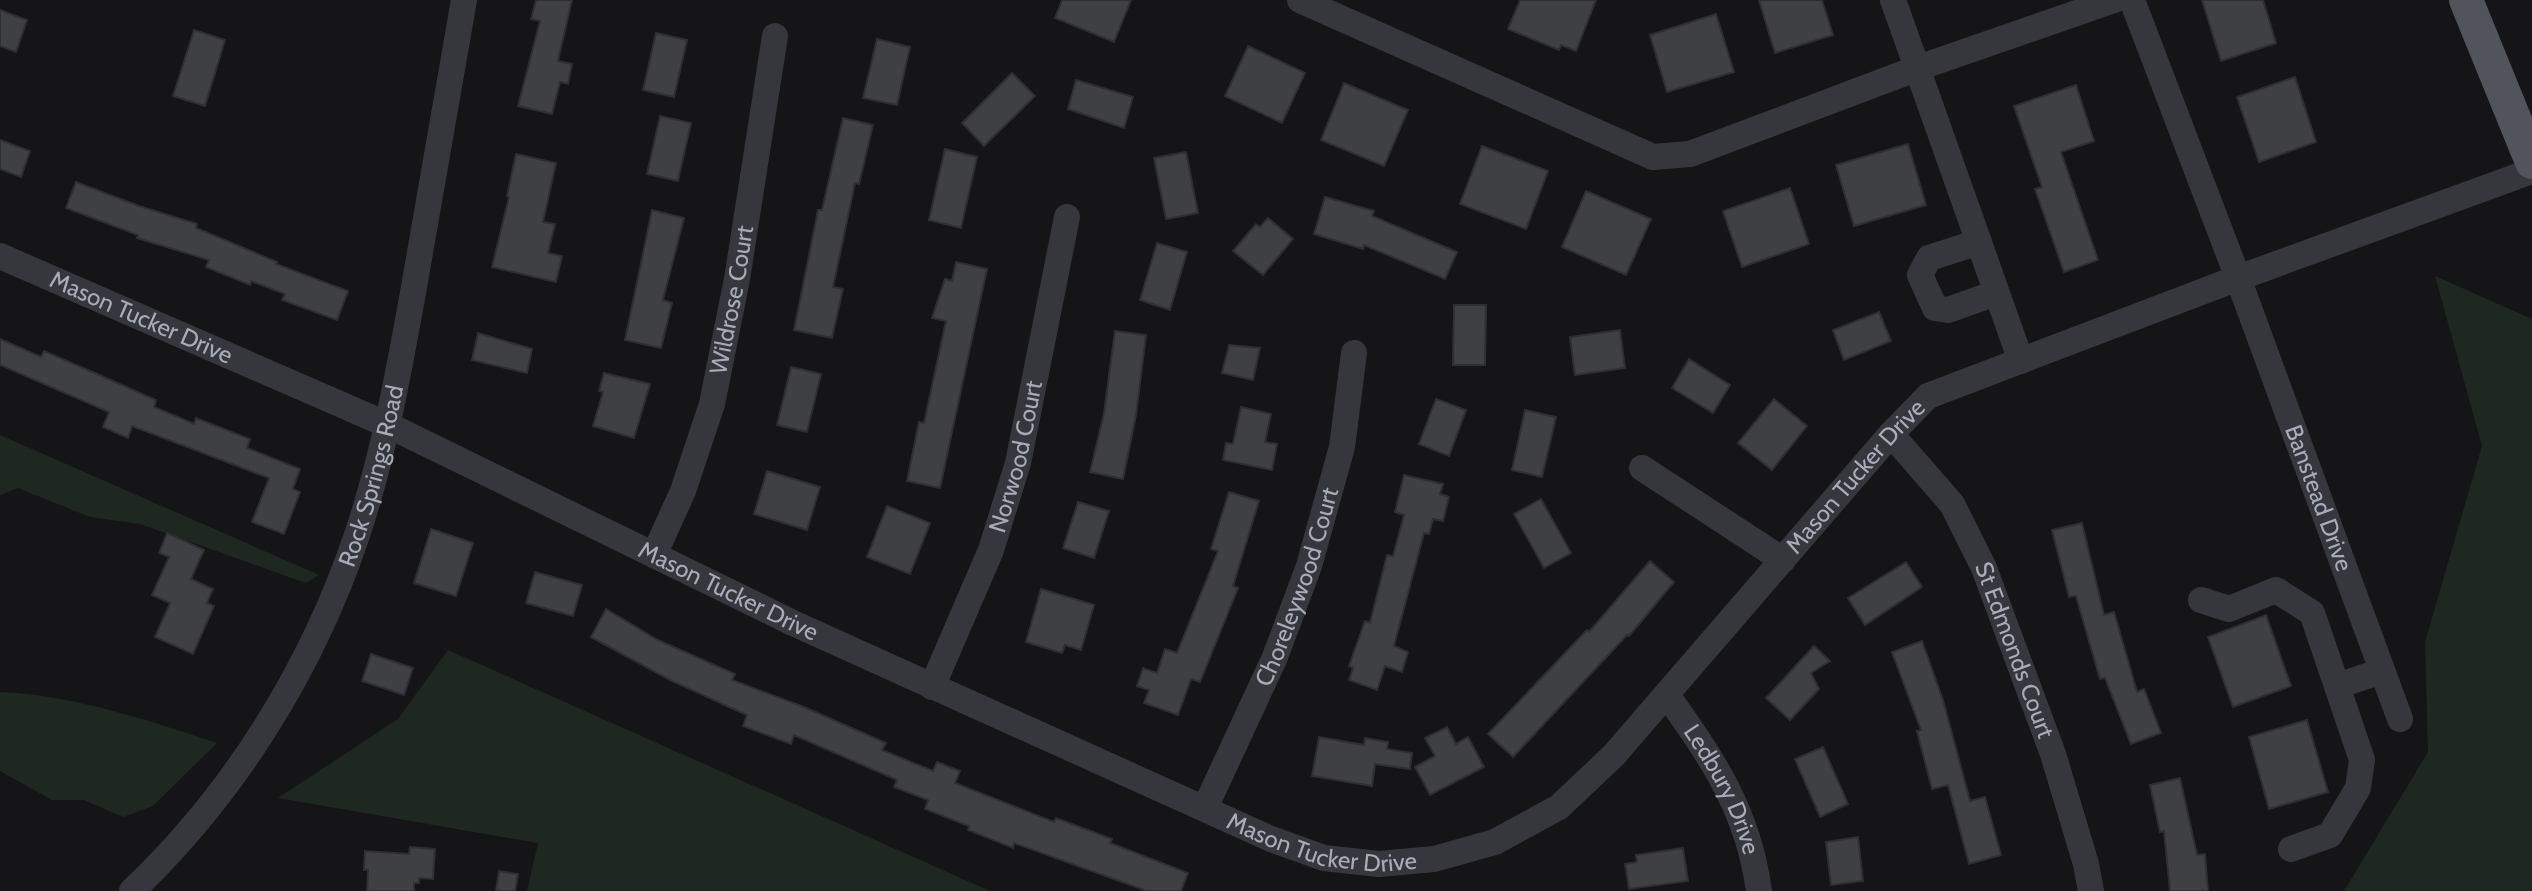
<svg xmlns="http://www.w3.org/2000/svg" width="2532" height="891" font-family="Cabin,sans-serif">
  <rect width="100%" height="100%" fill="#151517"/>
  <!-- green -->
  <path fill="#1f2721" d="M 2435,276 L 2532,319 L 2532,891 L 2344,891 L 2428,752 L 2425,642 L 2482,446 Z
    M 0,435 L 319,575 L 306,583 L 140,524 L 90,517 L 18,488 L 0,495 Z
    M 448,650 L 990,891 L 527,891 L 538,843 L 278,798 L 398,719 Z
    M 0,692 C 73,695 147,720 217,743 L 153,806 L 123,817 L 84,800 L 52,800 L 0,771 Z"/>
  <!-- building -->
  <path fill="#3f4044" stroke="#2f2f33" stroke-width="2" d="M 536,0 L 572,0 L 558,61 L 572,64 L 568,84 L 560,82 L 552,114 L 518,106 L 540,21 L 531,19 Z
    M 1062,0 L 1131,0 L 1114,42 L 1055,18 Z
    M 1520,0 L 1596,0 L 1576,51 L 1561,45 L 1559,50 L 1508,29 Z
    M 1759,0 L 1822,0 L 1833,35 L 1775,53 Z
    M 2202,0 L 2263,0 L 2276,43 L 2221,61 Z
    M 0,10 L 27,20 L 16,52 L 0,46 Z
    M 1716,14 L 1734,72 L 1667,92 L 1650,35 Z
    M 194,30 L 225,40 L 205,106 L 173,96 Z
    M 656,33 L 687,40 L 674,97 L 643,90 Z
    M 877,39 L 910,47 L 897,105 L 863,98 Z
    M 1248,46 L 1305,73 L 1282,123 L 1225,96 Z
    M 1012,73 L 1035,96 L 984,146 L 962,123 Z
    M 2295,77 L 2316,142 L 2259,162 L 2237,97 Z
    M 1076,80 L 1133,97 L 1124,128 L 1068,109 Z
    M 1344,83 L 1408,110 L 1384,166 L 1321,140 Z
    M 2076,85 L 2094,141 L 2061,152 L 2098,260 L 2064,272 L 2035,189 L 2042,187 L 2014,106 Z
    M 660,116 L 691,123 L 678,181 L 647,174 Z
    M 843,118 L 873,125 L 859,184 L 855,183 L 833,287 L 843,289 L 832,338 L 794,330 L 818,210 L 822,210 Z
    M 0,140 L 30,151 L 21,177 L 0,169 Z
    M 1908,144 L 1926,205 L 1854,226 L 1836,165 Z
    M 1482,146 L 1548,171 L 1526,229 L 1460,204 Z
    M 945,149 L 977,157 L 961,228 L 929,220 Z
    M 1186,152 L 1198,213 L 1166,219 L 1154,158 Z
    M 516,154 L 556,163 L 543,222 L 555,224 L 548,253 L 562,256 L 556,282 L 492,267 L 509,197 L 507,196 Z
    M 76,182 L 139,206 L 197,224 L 196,228 L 277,262 L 276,264 L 348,291 L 337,320 L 282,300 L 285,294 L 251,281 L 250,285 L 206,267 L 209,260 L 137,238 L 138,235 L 66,208 Z
    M 1790,188 L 1809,244 L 1742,267 L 1723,211 Z
    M 1586,191 L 1651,219 L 1626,275 L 1562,247 Z
    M 1325,197 L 1374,211 L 1372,216 L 1457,252 L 1445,279 L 1364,245 L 1363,249 L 1314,234 Z
    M 652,210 L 684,218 L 663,300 L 672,303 L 661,348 L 625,340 Z
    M 1268,218 L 1293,239 L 1263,275 L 1233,251 L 1256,224 L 1260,227 Z
    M 1157,243 L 1187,252 L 1170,310 L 1140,300 Z
    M 956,262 L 987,269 L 940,488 L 907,481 L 919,422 L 924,423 L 946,321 L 932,318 L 945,279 L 952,281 Z
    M 1454,305 L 1486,305 L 1485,365 L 1453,365 Z
    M 1879,312 L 1891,341 L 1844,360 L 1833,330 Z
    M 1620,330 L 1625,368 L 1575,375 L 1570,337 Z
    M 1115,331 L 1146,335 L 1136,415 L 1123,479 L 1090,472 L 1104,413 Z
    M 478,333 L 532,349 L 527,373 L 472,360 Z
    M 0,339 L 41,357 L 44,351 L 97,374 L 156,400 L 154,407 L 194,424 L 196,418 L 250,439 L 247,448 L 300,469 L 293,489 L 300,492 L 284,534 L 252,522 L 269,478 L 132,426 L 128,438 L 103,427 L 109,412 L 0,365 Z
    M 1229,345 L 1260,348 L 1253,380 L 1222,373 Z
    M 1689,359 L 1730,385 L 1713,413 L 1672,388 Z
    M 791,367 L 821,374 L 807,432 L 777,425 Z
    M 604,373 L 650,384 L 634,438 L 593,426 L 603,392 L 599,391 Z
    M 1436,399 L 1466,410 L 1449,456 L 1419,444 Z
    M 1774,399 L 1807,426 L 1772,470 L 1738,443 Z
    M 1241,407 L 1271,414 L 1265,442 L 1277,444 L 1272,470 L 1223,460 L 1226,443 L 1233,444 Z
    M 1525,410 L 1556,417 L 1542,477 L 1512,470 Z
    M 767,471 L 820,487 L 807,530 L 754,514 Z
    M 1404,475 L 1443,484 L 1440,494 L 1449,497 L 1443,521 L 1433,519 L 1429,534 L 1424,533 L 1394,646 L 1408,652 L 1402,672 L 1385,666 L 1377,690 L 1349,680 L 1353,668 L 1349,666 L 1365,621 L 1370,623 L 1387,555 L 1393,556 L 1404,515 L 1395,512 Z
    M 1229,492 L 1259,501 L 1233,586 L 1238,588 L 1200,682 L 1191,679 L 1178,715 L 1144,703 L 1149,690 L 1137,686 L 1143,668 L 1157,673 L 1165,649 L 1177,653 L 1218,551 L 1211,549 Z
    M 1541,499 L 1571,553 L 1544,568 L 1514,514 Z
    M 1078,502 L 1109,511 L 1094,558 L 1063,548 Z
    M 887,506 L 930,523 L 910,574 L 867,557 Z
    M 2082,523 L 2104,615 L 2114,612 L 2137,692 L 2144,689 L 2161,733 L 2131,744 L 2105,678 L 2100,679 L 2076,596 L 2069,597 L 2052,530 Z
    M 431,529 L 473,543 L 456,596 L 414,583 Z
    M 167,533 L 204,550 L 191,579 L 213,589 L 207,603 L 214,606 L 193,654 L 155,637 L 170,603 L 152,595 L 169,557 L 159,553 Z
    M 1650,561 L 1674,582 L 1629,636 L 1627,635 L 1513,757 L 1488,734 L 1587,630 L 1589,632 Z
    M 1906,562 L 1922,587 L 1865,625 L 1848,598 Z
    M 535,572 L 582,585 L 573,616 L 526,603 Z
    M 1041,589 L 1094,605 L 1081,650 L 1065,645 L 1062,653 L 1026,642 Z
    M 606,609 L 658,640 L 735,674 L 732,680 L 804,707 L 886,743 L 882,750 L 933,771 L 937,762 L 960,771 L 955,783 L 1054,822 L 1056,818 L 1112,839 L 1110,843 L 1188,873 L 1181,891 L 1147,891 L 1014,843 L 1013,848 L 968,830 L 969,826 L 925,809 L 928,800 L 894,787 L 897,780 L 794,735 L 791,744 L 743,726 L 747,715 L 670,680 L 591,637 Z
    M 2266,615 L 2291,686 L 2233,707 L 2208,637 Z
    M 1922,641 L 1943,700 L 1970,801 L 1985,797 L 2001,855 L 1969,864 L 1948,785 L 1932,789 L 1917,731 L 1921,730 L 1892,652 Z
    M 1814,646 L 1830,661 L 1811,673 L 1819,689 L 1790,720 L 1766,698 Z
    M 371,654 L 413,668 L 404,695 L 362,681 Z
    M 2307,720 L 2328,792 L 2269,809 L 2249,737 Z
    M 1447,727 L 1456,744 L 1468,737 L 1484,767 L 1430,795 L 1415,767 L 1435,756 L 1425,738 Z
    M 1319,737 L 1364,745 L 1365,738 L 1388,742 L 1387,749 L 1412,753 L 1410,769 L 1375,764 L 1372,786 L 1312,776 Z
    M 1823,747 L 1848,804 L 1820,817 L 1795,759 Z
    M 2180,778 L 2197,855 L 2205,854 L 2208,891 L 2170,891 L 2164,831 L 2160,832 L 2150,785 Z
    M 1858,837 L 1863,881 L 1831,885 L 1826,842 Z
    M 410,847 L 435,849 L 433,879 L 419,878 L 419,883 L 414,883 L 414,891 L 367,891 L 368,870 L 364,870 L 365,851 L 409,854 Z
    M 1683,848 L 1688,881 L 1629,889 L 1625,864 L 1637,862 L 1636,855 Z
    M 499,871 L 518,874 L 515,891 L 496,891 Z"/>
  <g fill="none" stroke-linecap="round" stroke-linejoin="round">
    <!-- minor -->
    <g stroke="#36373c" stroke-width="26">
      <path d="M 1300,0 L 1653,157 L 1690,154 L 1918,68 L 2114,0"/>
      <path d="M 1893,0 L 2021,361"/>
      <path id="s1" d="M 2132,0 L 2238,278 L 2400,719"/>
      <path d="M 1979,242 L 1929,258 L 1920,275 L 1935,308 L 1948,310 L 1996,293"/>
      <path id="s2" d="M 0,256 L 388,425 L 793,623 L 1271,839 L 1324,858 L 1379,864 L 1434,859 L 1495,842 L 1559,807 L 1614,755 L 1891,434 L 1928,396 L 2238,278 L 2532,171"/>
      <path id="s3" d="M 1891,434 L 1952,504 L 1984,568 L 2053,754 L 2086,864 L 2091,891"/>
      <path d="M 1642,468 L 1783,560"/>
      <path id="s4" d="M 654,555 L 683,491 L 712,404 L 737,279 L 775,36"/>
      <path d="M 2201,600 L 2229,609 L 2276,590 L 2312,613 L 2337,686 L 2382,671"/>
      <path id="s5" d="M 932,687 L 991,550 L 1018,463 L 1067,217"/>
      <path id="s6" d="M 1667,695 C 1713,760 1748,810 1759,891"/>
      <path id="s7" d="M 1205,808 L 1275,657 L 1309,566 L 1342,447 L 1354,353"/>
      <path d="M 2291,849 L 2330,835 L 2358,788 L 2362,760 L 2337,686"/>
      <path id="s8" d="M 132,891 C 234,794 312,669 357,535 C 384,454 399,371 414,287 C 431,191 447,96 464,0"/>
    </g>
    <!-- major -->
    <path stroke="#52545c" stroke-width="34" d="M 2466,0 L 2532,162"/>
  </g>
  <g text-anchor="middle" stroke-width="8" stroke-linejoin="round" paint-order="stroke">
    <!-- street labels -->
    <g font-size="24" fill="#a7acb8" stroke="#101012">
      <text dy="8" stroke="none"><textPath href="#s4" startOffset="268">Wildrose Court</textPath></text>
      <text dy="8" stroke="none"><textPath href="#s2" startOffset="154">Mason Tucker Drive</textPath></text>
      <text dy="8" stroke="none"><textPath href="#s5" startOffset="246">Norwood Court</textPath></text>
      <text dy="8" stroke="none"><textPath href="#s8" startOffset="486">Rock Springs Road</textPath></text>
      <text dy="8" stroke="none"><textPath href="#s2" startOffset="2146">Mason Tucker Drive</textPath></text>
      <text dy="8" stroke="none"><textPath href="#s1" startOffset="532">Banstead Drive</textPath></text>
      <text dy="8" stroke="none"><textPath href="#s7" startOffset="240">Choreleywood Court</textPath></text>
      <text dy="8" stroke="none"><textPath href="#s2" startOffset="802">Mason Tucker Drive</textPath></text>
      <text dy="8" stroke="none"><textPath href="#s3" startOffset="252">St Edmonds Court</textPath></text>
      <text dy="8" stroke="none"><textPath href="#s6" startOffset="110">Ledbury Drive</textPath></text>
      <text dy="8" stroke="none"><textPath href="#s2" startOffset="1450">Mason Tucker Drive</textPath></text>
    </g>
  </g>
</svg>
